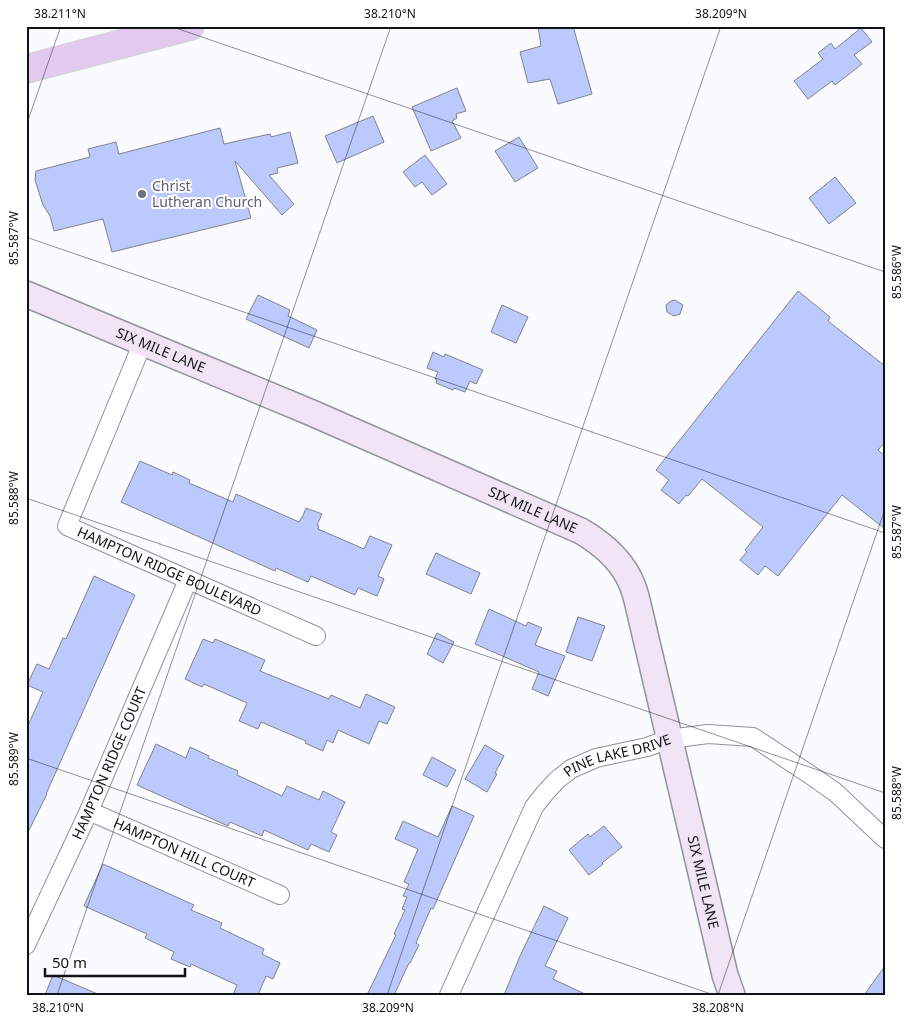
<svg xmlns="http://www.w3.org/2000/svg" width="911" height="1021" font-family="'Noto Sans',sans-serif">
  <rect width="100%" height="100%" fill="#fafbfe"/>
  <!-- building -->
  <path fill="#bcc9fc" stroke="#81838b" d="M 538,26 L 573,26 L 592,94 L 558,104 L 550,79 L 528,83 L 520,52 L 541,46 Z
    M 861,28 L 872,42 L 854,55 L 862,64 L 835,85 L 832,81 L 808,99 L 794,81 L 823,59 L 818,53 L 831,43 L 835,49 Z
    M 457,88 L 466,111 L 456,114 L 457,118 L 452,121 L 461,138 L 431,151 L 412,107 Z
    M 373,116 L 384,142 L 337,163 L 325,136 Z
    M 220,128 L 224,144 L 270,134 L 271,137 L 290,132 L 298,163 L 277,168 L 278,173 L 269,175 L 294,204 L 282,215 L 235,161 L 251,218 L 112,252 L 103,219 L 54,231 L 50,216 L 43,205 L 35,180 L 36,171 L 90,157 L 88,149 L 116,142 L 119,154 Z
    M 519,137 L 538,168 L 515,182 L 495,151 Z
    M 425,155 L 447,184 L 432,195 L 422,182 L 415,187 L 403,172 Z
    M 835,177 L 856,203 L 829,224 L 809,198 Z
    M 798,291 L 830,317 L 828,321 L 885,366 L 885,442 L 878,450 L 885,456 L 885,529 L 842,495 L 778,576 L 765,566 L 758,575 L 740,560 L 747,552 L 745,550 L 763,527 L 702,479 L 688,496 L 686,495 L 679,504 L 661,490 L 669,480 L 656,470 Z
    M 258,295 L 290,310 L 288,316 L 317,330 L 309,348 L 246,319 Z
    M 675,300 L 683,305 L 680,314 L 674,316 L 667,312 L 666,305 L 671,301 Z
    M 502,305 L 528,317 L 516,343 L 491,332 Z
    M 433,352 L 444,357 L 445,354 L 483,370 L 476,384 L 470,381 L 465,392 L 454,388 L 453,390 L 436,383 L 437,380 L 435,379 L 438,372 L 427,368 Z
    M 140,461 L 172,475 L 173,472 L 190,480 L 189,483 L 233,502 L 236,494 L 299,522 L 301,518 L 302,518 L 306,508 L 322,514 L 317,525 L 319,526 L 318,529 L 364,549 L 370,536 L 392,545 L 378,576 L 384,579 L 377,596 L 358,588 L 355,595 L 311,576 L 308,582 L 276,568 L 275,571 L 121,502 Z
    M 436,553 L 480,573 L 471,594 L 426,574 Z
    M 94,576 L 135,595 L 50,785 L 46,794 L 47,794 L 26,836 L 26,730 L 43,692 L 27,685 L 37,664 L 49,669 L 63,638 L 66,639 Z
    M 489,609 L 526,626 L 528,622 L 542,628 L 535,645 L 565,656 L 548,696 L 532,689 L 539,672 L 475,644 Z
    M 578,617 L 605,626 L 592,661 L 566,652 Z
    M 437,633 L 454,642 L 443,663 L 427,654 Z
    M 203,639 L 213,643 L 215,639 L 265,660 L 260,671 L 329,699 L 331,695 L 360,708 L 366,694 L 395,707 L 387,724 L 379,721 L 369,744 L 338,730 L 333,743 L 327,740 L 323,751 L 305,743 L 306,741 L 261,722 L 258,729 L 239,721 L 247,703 L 204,684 L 202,687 L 185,679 Z
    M 156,744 L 186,758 L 190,747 L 209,756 L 208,758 L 238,771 L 237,775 L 282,796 L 287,786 L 319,800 L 323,791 L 345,802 L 331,832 L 337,835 L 329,852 L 311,844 L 308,850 L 264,830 L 262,836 L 230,822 L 228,826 L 137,785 Z
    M 485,745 L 504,756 L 495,773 L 497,774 L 487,792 L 465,779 Z
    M 432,757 L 456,770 L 447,787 L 423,775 Z
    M 452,806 L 474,816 L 433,909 L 431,908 L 416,943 L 419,945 L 410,963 L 409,963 L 394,995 L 367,995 L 396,935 L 394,934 L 405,910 L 402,909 L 407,897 L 403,896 L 409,884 L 404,882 L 418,849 L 395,839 L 403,821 L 438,837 Z
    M 604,826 L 622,847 L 602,863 L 603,864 L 589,875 L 569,850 L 588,834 L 590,837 Z
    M 103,864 L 194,905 L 191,910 L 222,923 L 220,928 L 264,949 L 262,954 L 280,963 L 273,979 L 266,976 L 258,995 L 233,995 L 237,985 L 191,964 L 190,967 L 171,959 L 174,952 L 145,938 L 147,934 L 84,906 Z
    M 544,906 L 568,918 L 545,966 L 557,971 L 553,979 L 587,995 L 504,995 L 520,956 Z
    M 885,966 L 885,995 L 864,995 Z
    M 53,975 L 100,995 L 45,995 Z"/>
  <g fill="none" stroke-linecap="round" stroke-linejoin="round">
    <!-- street casing -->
    <g stroke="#91939b" stroke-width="20">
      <g id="street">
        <path id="s1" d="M 143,342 L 67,526 L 316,636"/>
        <path id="s2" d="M 89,811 L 280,895"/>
        <path id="s3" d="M 26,945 L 89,811 L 188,580"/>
        <path id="s4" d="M 449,995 L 534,807 L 545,793 L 557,780 L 571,769 L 596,758 L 647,747 L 669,739 L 708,734 L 753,737 L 812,776 L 835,792 L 885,839"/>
      </g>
    </g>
    <!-- secondary casing -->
    <g stroke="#91939b" stroke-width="28">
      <g id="secondary">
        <path id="s5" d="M 26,294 L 312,413 L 581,531 C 603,544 624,562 633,587 C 636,595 638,604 640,613 L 725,975 L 732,995"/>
      </g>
    </g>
    <!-- primary casing -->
    <g stroke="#d4d4d5" stroke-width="30">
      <path id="primary" d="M 26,69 L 190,26"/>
    </g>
    <!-- street -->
    <use href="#street" stroke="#fff" stroke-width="18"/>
    <!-- secondary -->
    <use href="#secondary" stroke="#f0e4f6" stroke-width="25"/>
    <!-- primary -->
    <use href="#primary" stroke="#e1caed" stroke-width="28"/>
  </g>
  <!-- ticks -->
  <path fill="none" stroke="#111215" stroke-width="1" stroke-opacity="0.45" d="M 170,26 L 885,272M 26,126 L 61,26M 26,237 L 885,533M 26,498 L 885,793M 26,758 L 714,995M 57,995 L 391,26M 387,995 L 721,26M 718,995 L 885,509"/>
  <!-- markers -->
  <circle fill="#6b7280" stroke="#fff" stroke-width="2" cx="142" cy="194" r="5"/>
  <g text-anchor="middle" stroke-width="4" stroke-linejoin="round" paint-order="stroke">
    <!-- worship labels -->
    <g font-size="14" fill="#5b616d" stroke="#fff" text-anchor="start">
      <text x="152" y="191">Christ<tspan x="152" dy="16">Lutheran Church</tspan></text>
    </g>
    <!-- street labels -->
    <g font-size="14" fill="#111215" stroke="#fff">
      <text dy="5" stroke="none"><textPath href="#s5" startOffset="146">SIX MILE LANE</textPath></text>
      <text dy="5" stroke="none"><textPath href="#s5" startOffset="551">SIX MILE LANE</textPath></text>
      <text dy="5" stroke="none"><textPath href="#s1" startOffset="311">HAMPTON RIDGE BOULEVARD</textPath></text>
      <text dy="5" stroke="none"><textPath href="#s4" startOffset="308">PINE LAKE DRIVE</textPath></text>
      <text dy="5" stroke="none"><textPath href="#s3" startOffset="200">HAMPTON RIDGE COURT</textPath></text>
      <text dy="5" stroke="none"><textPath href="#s2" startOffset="104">HAMPTON HILL COURT</textPath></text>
      <text dy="5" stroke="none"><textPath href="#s5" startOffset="985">SIX MILE LANE</textPath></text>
    </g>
  </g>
  <!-- border -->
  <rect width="911" height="1021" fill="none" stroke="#ffffff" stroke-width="55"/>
  <!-- scale -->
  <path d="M45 968v8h140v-8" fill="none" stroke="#111215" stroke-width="2.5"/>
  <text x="52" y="968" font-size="15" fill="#111215" stroke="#ffffff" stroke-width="4" paint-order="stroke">50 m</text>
  <rect x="28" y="28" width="856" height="966" fill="none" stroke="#111215" stroke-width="2"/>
  <g font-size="12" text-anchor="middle" fill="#111215">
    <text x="60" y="18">38.211°N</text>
    <text x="390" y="18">38.210°N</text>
    <text x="721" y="18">38.209°N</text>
    <text transform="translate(14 238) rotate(-90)" y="4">85.587°W</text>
    <text transform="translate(897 272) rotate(-90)" y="4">85.586°W</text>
    <text transform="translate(14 498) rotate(-90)" y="4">85.588°W</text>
    <text transform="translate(897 532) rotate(-90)" y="4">85.587°W</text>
    <text transform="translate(14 759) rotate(-90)" y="4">85.589°W</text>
    <text transform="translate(897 793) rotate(-90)" y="4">85.588°W</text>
    <text x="58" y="1012">38.210°N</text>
    <text x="388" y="1012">38.209°N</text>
    <text x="718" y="1012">38.208°N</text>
  </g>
</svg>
